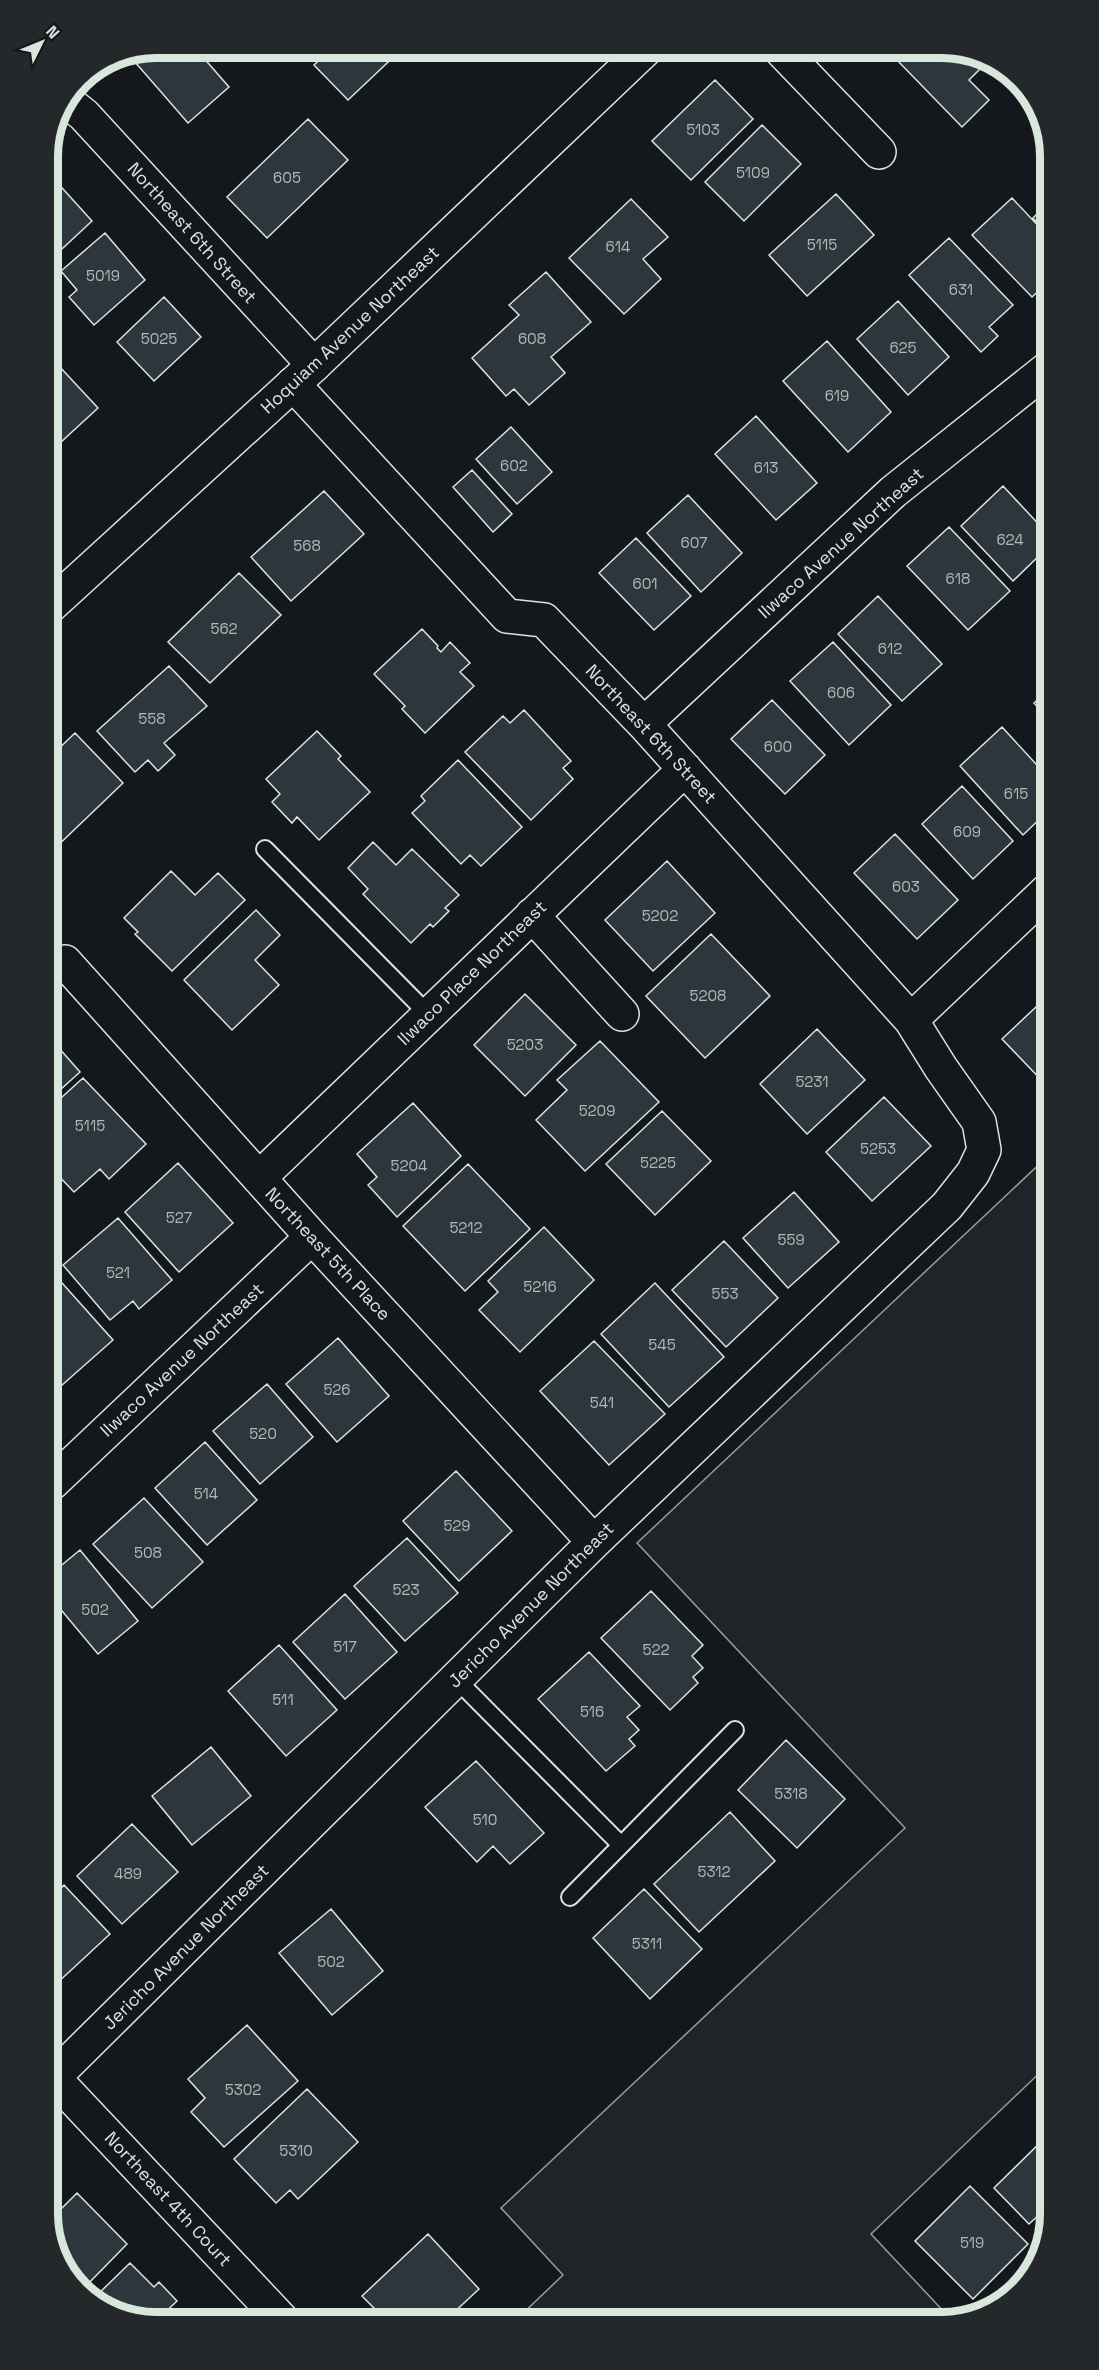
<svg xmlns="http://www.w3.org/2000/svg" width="1099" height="2370" font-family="'Space Grotesk',sans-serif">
  <rect width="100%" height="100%" fill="#14181c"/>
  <!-- green -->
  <path fill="#202428" stroke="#939e99" stroke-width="1.5" d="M 1048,1156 L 1051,2062 L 871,2234 L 948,2316 L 517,2319 L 563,2275 L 501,2208 L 905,1828 L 637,1543 Z"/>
  <!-- building -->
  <path fill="#2c363c" stroke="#d8e6dc" stroke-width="1.5" d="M 157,48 L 195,48 L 229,87 L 188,123 L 128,54 Z
    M 332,48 L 403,48 L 348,100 L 314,65 Z
    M 904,48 L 950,48 L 987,62 L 969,80 L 989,100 L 962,127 L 895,58 Z
    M 715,80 L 753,119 L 691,180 L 652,141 Z
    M 308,119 L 348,160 L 267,238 L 227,197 Z
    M 762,125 L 801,164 L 744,221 L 705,182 Z
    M 54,179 L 92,221 L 49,261 L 48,184 Z
    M 836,194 L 874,235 L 807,296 L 769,255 Z
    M 1012,198 L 1045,233 L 1046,284 L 1032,297 L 972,235 Z
    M 631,199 L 668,237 L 643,259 L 661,279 L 624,314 L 569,258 Z
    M 1045,206 L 1045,231 L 1033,218 Z
    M 105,233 L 145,280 L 94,325 L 69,297 L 77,290 L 61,271 Z
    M 949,238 L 1013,305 L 989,327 L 998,336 L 981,352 L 909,275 Z
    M 546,272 L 591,322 L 551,357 L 565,373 L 529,405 L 514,389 L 506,396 L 472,358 L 519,315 L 509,305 Z
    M 164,297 L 201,337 L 154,381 L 117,342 Z
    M 898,301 L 949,357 L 908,395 L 857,339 Z
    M 827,341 L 891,412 L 848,452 L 783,381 Z
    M 58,365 L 98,408 L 49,453 L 49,374 Z
    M 756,416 L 817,483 L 776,520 L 715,454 Z
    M 511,427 L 552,472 L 517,504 L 476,459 Z
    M 472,470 L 512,514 L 493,532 L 453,487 Z
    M 1003,486 L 1046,532 L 1046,549 L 1013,581 L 961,526 Z
    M 324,491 L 364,534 L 291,601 L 251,557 Z
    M 688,495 L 742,553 L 701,592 L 647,533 Z
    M 949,527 L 1010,591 L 968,630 L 907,566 Z
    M 636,538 L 691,596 L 654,630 L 599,573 Z
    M 239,573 L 281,615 L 210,683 L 168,642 Z
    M 878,596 L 942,664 L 902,701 L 838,634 Z
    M 422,629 L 438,646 L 437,648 L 441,652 L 450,642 L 470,663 L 460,672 L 474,686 L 425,733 L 402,709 L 405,706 L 374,674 Z
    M 833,642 L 891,705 L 849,745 L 790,681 Z
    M 169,666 L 207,706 L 164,743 L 175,755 L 158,771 L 148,760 L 135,772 L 97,731 Z
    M 1047,691 L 1047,717 L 1034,703 Z
    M 772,700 L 825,755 L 785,794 L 731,739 Z
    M 524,710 L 571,761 L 563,768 L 573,779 L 531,820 L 465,752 L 503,716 L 510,723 Z
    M 1002,727 L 1047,776 L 1047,812 L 1023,835 L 960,766 Z
    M 317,731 L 341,756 L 338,759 L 370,792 L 319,840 L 297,817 L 292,823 L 272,802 L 280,794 L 266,779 Z
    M 75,733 L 123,783 L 50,853 L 50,757 Z
    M 458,760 L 522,827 L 481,866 L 470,855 L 461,864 L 412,813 L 425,801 L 421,796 Z
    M 962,786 L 1013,841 L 973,879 L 922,824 Z
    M 895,834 L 958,900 L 917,939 L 854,873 Z
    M 373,842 L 396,865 L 412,849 L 459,895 L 445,908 L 449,911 L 433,927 L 430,924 L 411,943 L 363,894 L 368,889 L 348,868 Z
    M 667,861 L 715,913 L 653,971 L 605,920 Z
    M 171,871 L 195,895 L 218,873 L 245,900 L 172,971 L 135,934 L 138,932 L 124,918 Z
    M 256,910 L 280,935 L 255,960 L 279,985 L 232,1030 L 184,980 Z
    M 711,934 L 770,996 L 705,1058 L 646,996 Z
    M 1048,992 L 1048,1007 L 1040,999 Z
    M 525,994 L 576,1045 L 525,1096 L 474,1045 Z
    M 1037,1006 L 1048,1018 L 1048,1087 L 1002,1039 Z
    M 817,1029 L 865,1080 L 807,1134 L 760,1084 Z
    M 51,1039 L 80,1072 L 51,1098 Z
    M 600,1041 L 659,1102 L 585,1171 L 536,1120 L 567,1090 L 557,1080 Z
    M 83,1078 L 146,1144 L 109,1179 L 100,1169 L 74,1192 L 51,1168 L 51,1107 Z
    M 884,1097 L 931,1146 L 872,1201 L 826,1152 Z
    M 413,1103 L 461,1156 L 397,1217 L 368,1185 L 377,1177 L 357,1154 Z
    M 662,1111 L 711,1161 L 655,1215 L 606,1164 Z
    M 178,1163 L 233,1223 L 179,1272 L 125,1212 Z
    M 468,1164 L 530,1229 L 465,1291 L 403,1226 Z
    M 794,1192 L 839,1242 L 788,1288 L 743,1238 Z
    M 118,1218 L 172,1280 L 139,1309 L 133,1301 L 110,1320 L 63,1265 Z
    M 544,1227 L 594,1280 L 520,1352 L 479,1310 L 498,1292 L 488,1281 Z
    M 724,1241 L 778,1298 L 726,1347 L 672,1290 Z
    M 54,1274 L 113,1340 L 61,1386 L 52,1375 L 51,1277 Z
    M 655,1283 L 724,1357 L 669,1407 L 601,1334 Z
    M 338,1338 L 389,1396 L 337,1442 L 286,1384 Z
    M 594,1341 L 665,1414 L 609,1465 L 540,1391 Z
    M 267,1384 L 313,1437 L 260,1484 L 213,1431 Z
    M 205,1442 L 257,1500 L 207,1545 L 155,1488 Z
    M 456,1471 L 512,1531 L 459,1581 L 403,1521 Z
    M 144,1498 L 203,1562 L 152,1608 L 93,1544 Z
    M 407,1538 L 458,1593 L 405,1641 L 354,1586 Z
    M 80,1550 L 138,1621 L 98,1654 L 52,1599 L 52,1573 Z
    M 651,1591 L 703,1645 L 692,1656 L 703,1668 L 693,1677 L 698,1683 L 670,1710 L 601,1638 Z
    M 345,1594 L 397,1652 L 345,1699 L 293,1642 Z
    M 279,1645 L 337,1710 L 286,1756 L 228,1691 Z
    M 589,1652 L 640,1706 L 627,1717 L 639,1730 L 629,1739 L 635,1746 L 606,1771 L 538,1699 Z
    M 786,1740 L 845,1799 L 797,1848 L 738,1790 Z
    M 211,1747 L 251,1796 L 192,1845 L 152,1796 Z
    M 476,1761 L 544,1833 L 510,1864 L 493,1846 L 477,1862 L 425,1807 Z
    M 730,1812 L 775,1861 L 699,1932 L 654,1884 Z
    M 132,1824 L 178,1872 L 122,1924 L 77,1876 Z
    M 64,1885 L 110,1934 L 55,1985 L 53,1983 L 53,1896 Z
    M 644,1889 L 702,1949 L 650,1999 L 593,1938 Z
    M 331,1909 L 383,1971 L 332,2015 L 279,1953 Z
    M 247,2025 L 298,2081 L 224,2147 L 191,2112 L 205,2098 L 188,2079 Z
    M 307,2089 L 358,2142 L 298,2199 L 290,2190 L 276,2203 L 234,2159 Z
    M 1051,2132 L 1051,2204 L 1029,2224 L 994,2188 Z
    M 970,2186 L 1028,2244 L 973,2299 L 915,2241 Z
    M 77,2193 L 127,2244 L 83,2289 L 54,2249 L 54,2216 Z
    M 428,2234 L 479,2289 L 449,2317 L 452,2320 L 386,2320 L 362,2296 Z
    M 130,2263 L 154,2287 L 159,2282 L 177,2301 L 158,2319 L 161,2322 L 149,2322 L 92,2300 Z"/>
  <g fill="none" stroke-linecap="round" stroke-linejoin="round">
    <!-- service casing -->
    <g stroke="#d8e6dc" stroke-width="20">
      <path id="service" d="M 265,849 L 429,1015
        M 456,1679 L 621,1845
        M 570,1897 L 735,1730"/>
    </g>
    <!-- minor casing -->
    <g stroke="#d8e6dc" stroke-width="36">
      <path id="minor" d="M 779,48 L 879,152
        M 69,103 L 84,115 L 314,365
        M 644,724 L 893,492 L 1046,370
        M 532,915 L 622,1014
        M 65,962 L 312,1237 L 594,1542
        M 911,1020 L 1047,891
        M 259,1178 L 685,769
        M 52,1483 L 312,1237
        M 53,2077 L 283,2321
        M 53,2078 L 594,1542 L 947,1206 L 973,1173 L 984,1150 L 979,1122 L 941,1068 L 911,1020 L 644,724 L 544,620 L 507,616 L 293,384"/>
    </g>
    <!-- tertiary casing -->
    <g stroke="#d8e6dc" stroke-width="36">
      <path id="tertiary" d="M 49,607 L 314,365 L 647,48"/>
    </g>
    <!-- service -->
    <use href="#service" stroke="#14181c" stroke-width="16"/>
    <!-- minor -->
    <use href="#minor" stroke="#14181c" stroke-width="33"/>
    <!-- tertiary -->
    <use href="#tertiary" stroke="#14181c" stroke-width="33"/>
  </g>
  <g text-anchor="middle" stroke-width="4.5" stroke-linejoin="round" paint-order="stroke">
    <!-- number labels -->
    <g font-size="15" fill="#adbab4">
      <text x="703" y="135">5103</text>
      <text x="753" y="178">5109</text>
      <text x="287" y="183">605</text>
      <text x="822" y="250">5115</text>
      <text x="618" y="252">614</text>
      <text x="103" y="281">5019</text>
      <text x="961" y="295">631</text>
      <text x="159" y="344">5025</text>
      <text x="532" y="344">608</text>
      <text x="903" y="353">625</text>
      <text x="837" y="401">619</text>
      <text x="514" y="471">602</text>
      <text x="766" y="473">613</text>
      <text x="1010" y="545">624</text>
      <text x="694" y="548">607</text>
      <text x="307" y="551">568</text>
      <text x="958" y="584">618</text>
      <text x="645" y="589">601</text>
      <text x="224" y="634">562</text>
      <text x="890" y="654">612</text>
      <text x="841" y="698">606</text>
      <text x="152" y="724">558</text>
      <text x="778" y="752">600</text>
      <text x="1016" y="799">615</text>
      <text x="967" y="837">609</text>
      <text x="906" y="892">603</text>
      <text x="660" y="921">5202</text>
      <text x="708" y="1001">5208</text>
      <text x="525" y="1050">5203</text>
      <text x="812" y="1087">5231</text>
      <text x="597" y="1116">5209</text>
      <text x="90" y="1131">5115</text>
      <text x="878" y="1154">5253</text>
      <text x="658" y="1168">5225</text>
      <text x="409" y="1171">5204</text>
      <text x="179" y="1223">527</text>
      <text x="466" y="1233">5212</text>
      <text x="791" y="1245">559</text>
      <text x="118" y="1278">521</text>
      <text x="540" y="1292">5216</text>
      <text x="725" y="1299">553</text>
      <text x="662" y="1350">545</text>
      <text x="337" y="1395">526</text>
      <text x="602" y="1408">541</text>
      <text x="263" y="1439">520</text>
      <text x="206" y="1499">514</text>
      <text x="457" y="1531">529</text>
      <text x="148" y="1558">508</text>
      <text x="406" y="1595">523</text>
      <text x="95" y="1615">502</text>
      <text x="345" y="1652">517</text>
      <text x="656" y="1655">522</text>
      <text x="283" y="1705">511</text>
      <text x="592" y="1717">516</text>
      <text x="791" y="1799">5318</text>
      <text x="485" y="1825">510</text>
      <text x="714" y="1877">5312</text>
      <text x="128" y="1879">489</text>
      <text x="647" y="1949">5311</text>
      <text x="331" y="1967">502</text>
      <text x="243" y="2095">5302</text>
      <text x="296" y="2156">5310</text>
      <text x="972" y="2248">519</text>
    </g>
    <!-- street labels -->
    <g font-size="18" fill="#d8e6dc" stroke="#14181c">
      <text transform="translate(192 233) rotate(48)" y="6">Northeast 6th Street</text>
      <text transform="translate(350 330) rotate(-43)" y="6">Hoquiam Avenue Northeast</text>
      <text transform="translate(841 543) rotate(-42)" y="6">Ilwaco Avenue Northeast</text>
      <text transform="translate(651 734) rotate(47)" y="6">Northeast 6th Street</text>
      <text transform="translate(472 973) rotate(-44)" y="6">Ilwaco Place Northeast</text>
      <text transform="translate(328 1254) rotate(47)" y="6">Northeast 5th Place</text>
      <text transform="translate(182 1360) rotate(-43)" y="6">Ilwaco Avenue Northeast</text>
      <text transform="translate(531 1605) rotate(-45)" y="6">Jericho Avenue Northeast</text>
      <text transform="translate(186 1947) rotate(-45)" y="6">Jericho Avenue Northeast</text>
      <text transform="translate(168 2199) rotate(47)" y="6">Northeast 4th Court</text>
    </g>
  </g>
  <!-- crop -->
  <path d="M0 0H1099V2370H0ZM156 58H942A98 98 0 0 1 1040 156V2214A98 98 0 0 1 942 2312H156A98 98 0 0 1 58 2214V156A98 98 0 0 1 156 58Z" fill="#24282b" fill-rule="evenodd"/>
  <path fill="none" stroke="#d8e6dc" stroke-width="8" d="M156 58H942A98 98 0 0 1 1040 156V2214A98 98 0 0 1 942 2312H156A98 98 0 0 1 58 2214V156A98 98 0 0 1 156 58Z"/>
  <!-- north arrow -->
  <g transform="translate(42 42) rotate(47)" stroke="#14181c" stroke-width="4.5" paint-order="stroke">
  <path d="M0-4.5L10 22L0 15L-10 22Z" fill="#d8e6dc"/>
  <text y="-9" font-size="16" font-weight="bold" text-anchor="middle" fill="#d8e6dc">N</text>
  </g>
</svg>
